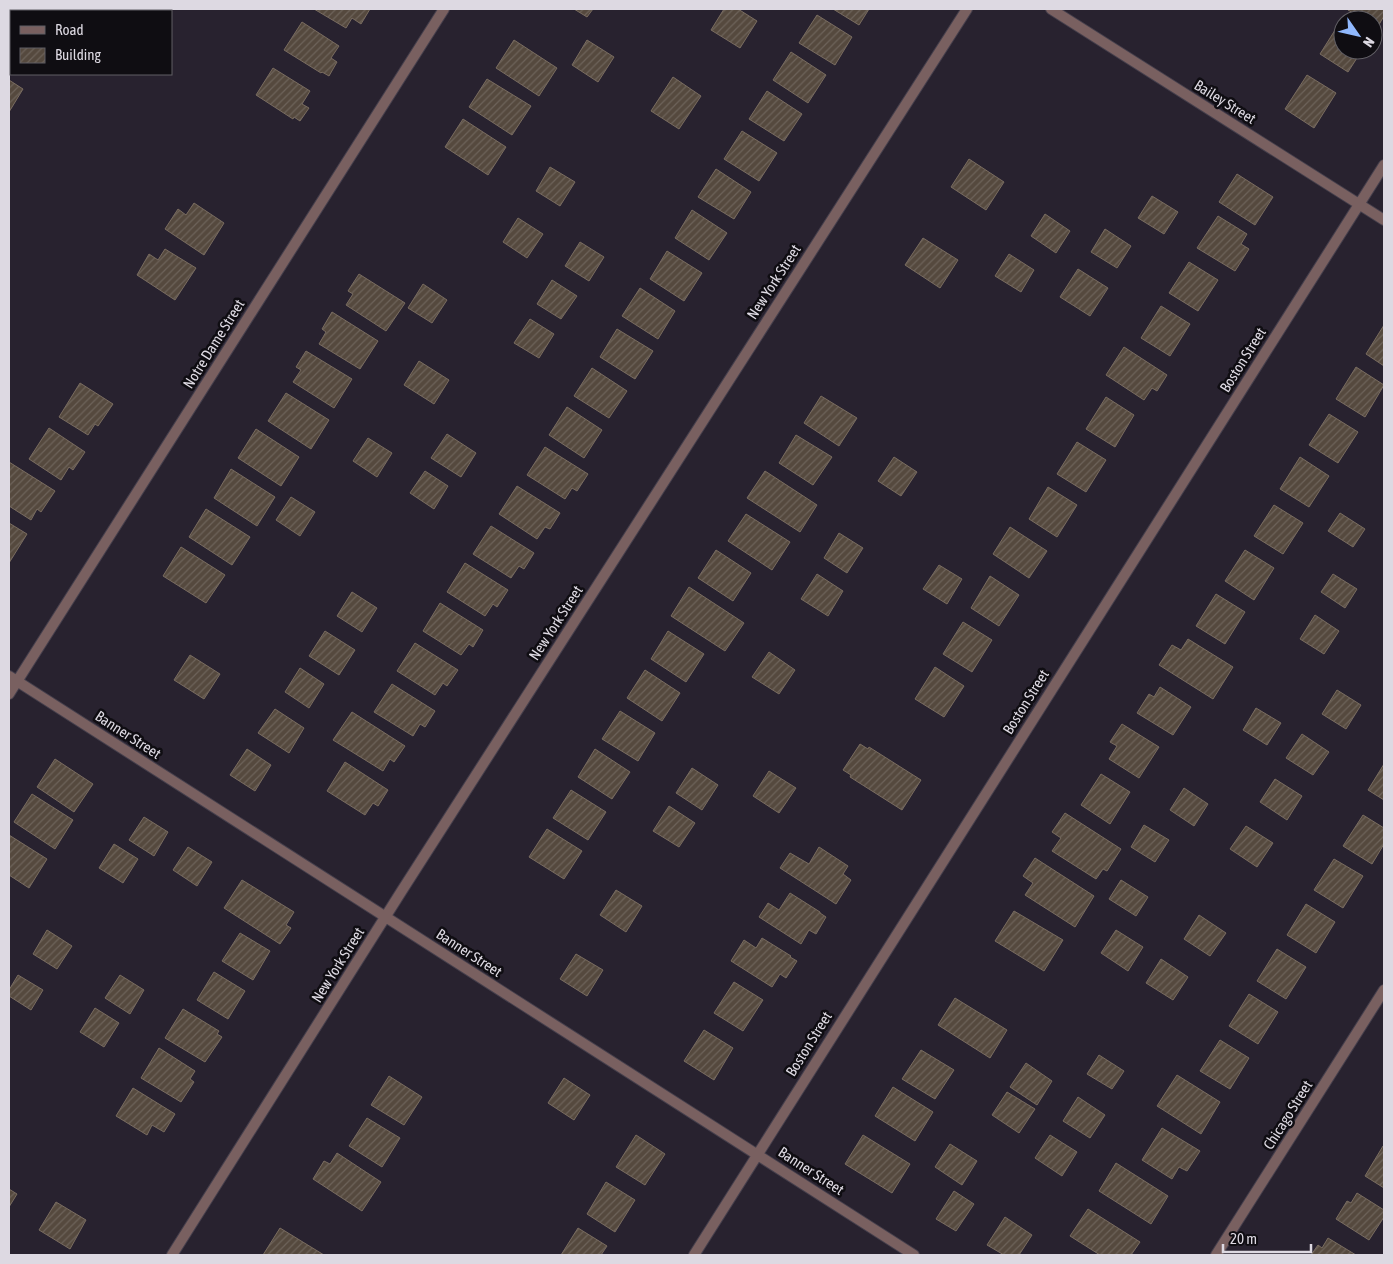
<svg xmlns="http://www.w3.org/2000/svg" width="1393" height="1264" font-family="'Asap Condensed',sans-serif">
  <defs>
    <pattern id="building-hatch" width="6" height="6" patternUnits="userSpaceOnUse" patternTransform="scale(1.25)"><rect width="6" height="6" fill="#55493e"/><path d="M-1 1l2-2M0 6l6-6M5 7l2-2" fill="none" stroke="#6d635a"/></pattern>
  </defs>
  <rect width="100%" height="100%" fill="#28222f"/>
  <!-- building -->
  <path fill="url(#building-hatch)" stroke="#796c60" d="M 31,9 L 81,9 L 79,11 L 35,11 Z
    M 314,9 L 370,9 L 361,24 L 352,18 L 346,28 Z
    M 574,9 L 593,9 L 587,17 Z
    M 724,9 L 738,9 L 757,21 L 740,48 L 711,30 Z
    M 833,9 L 869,9 L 859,25 Z
    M 1349,9 L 1384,9 L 1384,16 L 1377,28 L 1373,25 L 1373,20 L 1365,20 L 1348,10 Z
    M 817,15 L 852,37 L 835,65 L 799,43 Z
    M 11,18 L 11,59 L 9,57 L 9,22 Z
    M 1342,19 L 1343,20 L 1343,50 L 1362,50 L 1348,72 L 1320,54 Z
    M 302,22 L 339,46 L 331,58 L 337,62 L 329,76 L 322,72 L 321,73 L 284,50 Z
    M 514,40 L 557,68 L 539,96 L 496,68 Z
    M 587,40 L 614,57 L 598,82 L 572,65 Z
    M 791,52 L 826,75 L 808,103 L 773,80 Z
    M 273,68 L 310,91 L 302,104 L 309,108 L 300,121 L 294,117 L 293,119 L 256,95 Z
    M 1307,75 L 1336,93 L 1314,128 L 1285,109 Z
    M 673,77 L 701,96 L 679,129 L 651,111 Z
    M 487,79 L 531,106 L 512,135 L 469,107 Z
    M 9,80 L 23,89 L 9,112 Z
    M 767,91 L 802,114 L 784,141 L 749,119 Z
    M 463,119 L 506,147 L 488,175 L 445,147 Z
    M 742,131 L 777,153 L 759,181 L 724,159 Z
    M 969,159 L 1004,182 L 986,210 L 951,187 Z
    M 550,167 L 575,182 L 560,206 L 536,191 Z
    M 716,169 L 751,192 L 734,219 L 698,197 Z
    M 1237,174 L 1273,197 L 1255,225 L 1219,202 Z
    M 1152,196 L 1178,212 L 1164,234 L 1138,218 Z
    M 194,203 L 224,223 L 204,255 L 165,229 L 178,209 L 186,215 Z
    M 692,210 L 727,233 L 709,260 L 675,238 Z
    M 1045,214 L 1070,231 L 1056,253 L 1031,236 Z
    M 1218,216 L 1247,234 L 1241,244 L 1249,249 L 1235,271 L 1197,248 Z
    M 518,218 L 543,234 L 527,258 L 503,242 Z
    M 1105,229 L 1131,246 L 1117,268 L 1091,252 Z
    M 923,238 L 958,260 L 940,288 L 905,265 Z
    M 580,242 L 604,257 L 589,281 L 565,266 Z
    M 165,249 L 196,268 L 175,300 L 137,275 L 149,254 L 158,260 Z
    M 667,251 L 702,273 L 684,301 L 650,279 Z
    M 1009,254 L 1034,270 L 1021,292 L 995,276 Z
    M 1189,262 L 1218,280 L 1198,311 L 1169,293 Z
    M 1078,269 L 1108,288 L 1090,316 L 1060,297 Z
    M 359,274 L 405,303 L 386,331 L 346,305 L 353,294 L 348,291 Z
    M 552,280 L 577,296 L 561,319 L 537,304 Z
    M 423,284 L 447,300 L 432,323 L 408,308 Z
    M 640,288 L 675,311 L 658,339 L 622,316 Z
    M 1161,306 L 1190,324 L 1170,356 L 1141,338 Z
    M 332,312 L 378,341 L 360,369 L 319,344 L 326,332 L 322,329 Z
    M 530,319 L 554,334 L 539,358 L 514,343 Z
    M 1384,325 L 1384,366 L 1366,354 Z
    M 617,329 L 653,351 L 635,379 L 600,357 Z
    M 1124,347 L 1167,375 L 1157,391 L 1152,388 L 1144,400 L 1106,375 Z
    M 306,351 L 352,379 L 334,408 L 293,382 L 301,370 L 296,367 Z
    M 419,361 L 449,380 L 434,404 L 404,385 Z
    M 1356,367 L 1384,385 L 1365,417 L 1336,399 Z
    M 592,368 L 627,391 L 609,418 L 574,396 Z
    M 80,383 L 113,404 L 98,426 L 95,424 L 88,435 L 59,417 Z
    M 286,393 L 329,420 L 311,449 L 268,421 Z
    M 821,396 L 857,418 L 839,446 L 804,423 Z
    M 1106,397 L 1134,415 L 1115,447 L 1086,429 Z
    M 567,407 L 602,430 L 584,458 L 549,435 Z
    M 1329,414 L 1358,432 L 1338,463 L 1309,445 Z
    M 49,428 L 85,452 L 73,470 L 69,467 L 61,480 L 29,459 Z
    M 256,429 L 299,457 L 281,486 L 238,458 Z
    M 447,434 L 476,453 L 461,477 L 431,458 Z
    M 796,435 L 832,457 L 813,485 L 779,463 Z
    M 368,438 L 392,453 L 377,477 L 353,461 Z
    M 1077,442 L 1106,460 L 1086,492 L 1057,474 Z
    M 545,447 L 588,474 L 577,491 L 572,488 L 565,499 L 527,475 Z
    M 894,457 L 917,472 L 901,496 L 878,481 Z
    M 1300,457 L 1329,476 L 1309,507 L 1280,489 Z
    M 9,462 L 55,491 L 41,512 L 37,509 L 31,520 L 9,506 Z
    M 231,469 L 275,497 L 257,526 L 214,498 Z
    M 425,471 L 448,486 L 434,509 L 410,493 Z
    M 765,471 L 817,505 L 800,532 L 747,498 Z
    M 517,486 L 560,513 L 550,529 L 545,527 L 537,539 L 499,514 Z
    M 1048,487 L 1077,505 L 1057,537 L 1029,519 Z
    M 291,497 L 315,512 L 300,536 L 276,520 Z
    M 1274,505 L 1303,523 L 1283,554 L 1254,536 Z
    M 206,509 L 250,537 L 232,565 L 189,537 Z
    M 1340,513 L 1365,529 L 1353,547 L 1328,531 Z
    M 746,514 L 790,542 L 772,570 L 728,541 Z
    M 9,523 L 27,534 L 9,563 Z
    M 491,526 L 534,553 L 524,569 L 519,566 L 511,578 L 473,554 Z
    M 1010,527 L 1047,551 L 1029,578 L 993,554 Z
    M 839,533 L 863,548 L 847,573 L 824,558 Z
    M 181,547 L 225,575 L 206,603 L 163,576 Z
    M 716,550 L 751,573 L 733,601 L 698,578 Z
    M 1245,550 L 1274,568 L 1254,600 L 1225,581 Z
    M 465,563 L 508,590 L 497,607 L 493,604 L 485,616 L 447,592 Z
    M 939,565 L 962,579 L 947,604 L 923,589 Z
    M 817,574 L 843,591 L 828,616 L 801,599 Z
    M 1333,574 L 1357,589 L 1345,608 L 1321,592 Z
    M 990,576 L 1019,595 L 999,626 L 971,608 Z
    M 689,587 L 744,623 L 725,651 L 671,616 Z
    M 352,592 L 377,608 L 362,632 L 337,616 Z
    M 1216,594 L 1245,612 L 1225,644 L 1196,626 Z
    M 440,603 L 483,630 L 473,647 L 469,644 L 461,655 L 423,631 Z
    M 1315,615 L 1339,631 L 1324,654 L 1300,639 Z
    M 963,622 L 992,640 L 972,672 L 943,654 Z
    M 325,631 L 355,650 L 339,675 L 309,656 Z
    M 668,631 L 704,654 L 686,682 L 651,659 Z
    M 1188,639 L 1233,667 L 1213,699 L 1159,665 L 1172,645 L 1181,650 Z
    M 415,643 L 458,670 L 447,686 L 443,683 L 435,695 L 397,671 Z
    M 769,652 L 795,670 L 779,694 L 752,677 Z
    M 190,655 L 220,674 L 204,699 L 174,680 Z
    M 935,667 L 964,686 L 944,717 L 915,699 Z
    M 300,668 L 324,684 L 309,708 L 285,692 Z
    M 645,670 L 680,693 L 662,721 L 627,698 Z
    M 392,684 L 435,711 L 425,727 L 420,724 L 413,736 L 374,712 Z
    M 1160,687 L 1191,707 L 1173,735 L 1137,713 L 1149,694 L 1154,697 Z
    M 1337,690 L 1361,705 L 1346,729 L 1322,714 Z
    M 1256,708 L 1281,723 L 1267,745 L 1243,730 Z
    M 275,709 L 304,728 L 289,753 L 258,733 Z
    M 620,711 L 655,733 L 638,761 L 602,739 Z
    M 352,712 L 405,746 L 394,762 L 390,759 L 383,771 L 333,740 Z
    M 1122,724 L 1159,747 L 1139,778 L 1109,759 L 1117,746 L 1110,742 Z
    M 1302,734 L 1329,752 L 1313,775 L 1286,758 Z
    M 860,744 L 868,749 L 869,747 L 921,780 L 902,810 L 850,777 L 851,775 L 843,770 Z
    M 247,749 L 271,765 L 255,791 L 230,775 Z
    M 595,749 L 630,772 L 612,799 L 578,777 Z
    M 55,759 L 93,784 L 74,812 L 37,787 Z
    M 345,762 L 388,790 L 378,806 L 373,803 L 365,815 L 327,791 Z
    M 1384,764 L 1384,800 L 1368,790 Z
    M 692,768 L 718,785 L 702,810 L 676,793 Z
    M 769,771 L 796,788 L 779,813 L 753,796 Z
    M 1101,774 L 1130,792 L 1110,824 L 1081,805 Z
    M 1275,779 L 1302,796 L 1287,820 L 1260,802 Z
    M 1184,788 L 1208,804 L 1194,826 L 1170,810 Z
    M 571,790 L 606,812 L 588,840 L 553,818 Z
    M 32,794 L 73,820 L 55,849 L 14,822 Z
    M 669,806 L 695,823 L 679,847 L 653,831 Z
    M 1065,813 L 1121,849 L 1107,871 L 1103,869 L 1096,879 L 1052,851 L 1061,838 L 1052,832 Z
    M 1363,815 L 1384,828 L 1384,844 L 1372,864 L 1343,846 Z
    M 144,817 L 168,832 L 154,856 L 129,840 Z
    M 1144,825 L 1169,840 L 1155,862 L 1131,847 Z
    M 1246,826 L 1273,843 L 1257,867 L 1230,849 Z
    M 547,829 L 582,851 L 564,879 L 529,857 Z
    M 9,835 L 47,859 L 29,888 L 9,875 Z
    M 114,844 L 138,859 L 123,883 L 99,868 Z
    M 188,847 L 212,862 L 197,886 L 173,870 Z
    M 819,847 L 848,866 L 843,874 L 851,880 L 836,904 L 780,868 L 790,853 L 809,864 Z
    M 1035,858 L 1094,896 L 1075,927 L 1025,895 L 1033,883 L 1023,876 Z
    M 1334,859 L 1363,876 L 1343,908 L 1314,890 Z
    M 242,880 L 294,912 L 286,925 L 291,928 L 280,944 L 224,908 Z
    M 1121,880 L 1148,897 L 1136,916 L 1109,899 Z
    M 616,890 L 642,906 L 626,932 L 600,915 Z
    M 790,893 L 820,912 L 820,913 L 826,917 L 816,934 L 809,930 L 801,944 L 759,917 L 768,903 L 779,910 Z
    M 1306,904 L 1335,922 L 1316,953 L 1287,935 Z
    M 1014,911 L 1063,940 L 1044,971 L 995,941 Z
    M 1199,915 L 1226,933 L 1210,956 L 1184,939 Z
    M 47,930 L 72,946 L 57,969 L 33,954 Z
    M 1116,930 L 1143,947 L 1128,971 L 1101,953 Z
    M 240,933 L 270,951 L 253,980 L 222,961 Z
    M 762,938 L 791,956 L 790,957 L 797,961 L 786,978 L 780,974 L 772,987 L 731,961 L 744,940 L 756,948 Z
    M 1277,949 L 1306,967 L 1286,999 L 1257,981 Z
    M 576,954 L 603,970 L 587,996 L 560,979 Z
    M 1161,959 L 1188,977 L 1173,1000 L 1146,983 Z
    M 214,972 L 245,991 L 228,1019 L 197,1000 Z
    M 18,975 L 43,990 L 31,1010 L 9,996 L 9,990 Z
    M 120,975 L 144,990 L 130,1014 L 105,998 Z
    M 734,982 L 763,1000 L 743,1031 L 714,1013 Z
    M 1249,994 L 1278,1012 L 1258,1044 L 1229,1026 Z
    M 955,998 L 1007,1030 L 990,1058 L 938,1025 Z
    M 95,1008 L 119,1023 L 104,1047 L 80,1032 Z
    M 183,1009 L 219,1031 L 217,1034 L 222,1037 L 205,1062 L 165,1038 Z
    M 704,1030 L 733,1048 L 714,1080 L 684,1061 Z
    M 1220,1040 L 1249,1058 L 1230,1089 L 1200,1071 Z
    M 159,1048 L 195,1071 L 190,1079 L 194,1082 L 181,1102 L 141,1078 Z
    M 921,1050 L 954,1070 L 935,1099 L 902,1079 Z
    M 1099,1055 L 1124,1071 L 1112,1089 L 1087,1074 Z
    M 1026,1063 L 1052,1081 L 1037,1105 L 1010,1087 Z
    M 1177,1075 L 1220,1102 L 1201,1134 L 1157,1106 Z
    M 389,1076 L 422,1097 L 404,1125 L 371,1105 Z
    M 564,1078 L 590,1095 L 574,1120 L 548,1103 Z
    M 893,1087 L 933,1112 L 915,1141 L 875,1116 Z
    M 133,1088 L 175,1114 L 164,1132 L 152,1125 L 147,1135 L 116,1116 Z
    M 1007,1092 L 1035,1109 L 1019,1133 L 992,1115 Z
    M 1078,1097 L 1105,1115 L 1090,1138 L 1063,1121 Z
    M 367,1118 L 400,1138 L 382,1167 L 349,1146 Z
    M 1162,1128 L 1200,1151 L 1187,1171 L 1179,1167 L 1172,1179 L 1142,1160 Z
    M 636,1135 L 665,1154 L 645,1185 L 616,1167 Z
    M 863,1135 L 910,1164 L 892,1193 L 845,1164 Z
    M 1050,1135 L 1077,1152 L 1062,1176 L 1035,1158 Z
    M 950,1144 L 977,1161 L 962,1185 L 935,1167 Z
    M 1383,1146 L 1384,1147 L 1384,1188 L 1365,1176 Z
    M 337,1153 L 381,1182 L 362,1211 L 313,1179 L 324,1161 L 330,1164 Z
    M 1116,1163 L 1168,1196 L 1151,1224 L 1099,1191 Z
    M 606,1182 L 635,1200 L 615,1232 L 587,1214 Z
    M 9,1189 L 17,1194 L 9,1207 Z
    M 954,1191 L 974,1204 L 956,1231 L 936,1219 Z
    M 1357,1193 L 1384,1210 L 1384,1217 L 1369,1240 L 1336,1219 L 1347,1201 L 1351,1203 Z
    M 56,1202 L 86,1220 L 70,1249 L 39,1230 Z
    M 1088,1209 L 1140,1242 L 1131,1255 L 1100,1255 L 1070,1236 Z
    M 1005,1217 L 1032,1235 L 1019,1255 L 1004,1255 L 987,1245 Z
    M 280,1228 L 324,1255 L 263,1255 Z
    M 578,1228 L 607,1246 L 601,1255 L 561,1255 Z
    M 1328,1238 L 1356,1255 L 1311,1255 L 1318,1245 L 1322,1248 Z"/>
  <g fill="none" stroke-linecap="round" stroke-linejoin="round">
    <!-- minor casing -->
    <g stroke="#453f4c" stroke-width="12">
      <path id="minor" d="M 1051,9 L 1384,220
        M 9,676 L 914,1255
        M 9,694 L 444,9
        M 172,1255 L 401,892 L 967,9
        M 694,1255 L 1384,165
        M 1216,1255 L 1384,990"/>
    </g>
    <!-- minor -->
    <use href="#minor" stroke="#796060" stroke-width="10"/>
  </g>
  <g text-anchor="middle" stroke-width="5" stroke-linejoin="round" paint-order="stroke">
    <!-- street labels -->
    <g font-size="15" fill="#ddd9e2" stroke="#0f0d12">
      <text transform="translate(1225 102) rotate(32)" y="5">Bailey Street</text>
      <text transform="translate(774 282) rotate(-57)" y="5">New York Street</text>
      <text transform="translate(214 344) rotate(-58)" y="5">Notre Dame Street</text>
      <text transform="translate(1243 360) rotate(-58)" y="5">Boston Street</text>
      <text transform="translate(556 623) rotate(-57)" y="5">New York Street</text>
      <text transform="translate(1026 702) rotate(-58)" y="5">Boston Street</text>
      <text transform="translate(128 735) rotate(33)" y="5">Banner Street</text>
      <text transform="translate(469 953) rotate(33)" y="5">Banner Street</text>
      <text transform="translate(338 965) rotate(-58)" y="5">New York Street</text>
      <text transform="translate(809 1044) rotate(-58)" y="5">Boston Street</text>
      <text transform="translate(1288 1115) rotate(-58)" y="5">Chicago Street</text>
      <text transform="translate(811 1171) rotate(33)" y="5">Banner Street</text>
    </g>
  </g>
  <!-- border -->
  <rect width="1393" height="1264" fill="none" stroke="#ddd9e2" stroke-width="20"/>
  <!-- legend -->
  <rect x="10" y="10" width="162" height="65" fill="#0f0d12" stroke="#615f65"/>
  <rect x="20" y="26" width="25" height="8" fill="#796060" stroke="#615f65"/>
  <text x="55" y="35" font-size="15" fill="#ddd9e2">Road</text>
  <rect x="20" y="48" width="25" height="15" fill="url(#building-hatch)" stroke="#615f65"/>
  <text x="55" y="60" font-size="15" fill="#ddd9e2">Building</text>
  <!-- north arrow -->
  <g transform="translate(1358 35) rotate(124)"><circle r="24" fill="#0f0d12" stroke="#615f65"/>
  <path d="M0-4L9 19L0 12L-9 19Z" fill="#90b8fd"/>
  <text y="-8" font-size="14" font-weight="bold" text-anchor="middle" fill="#ddd9e2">N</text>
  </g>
  <!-- scale -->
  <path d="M1223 1244v8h88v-8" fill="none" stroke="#ddd9e2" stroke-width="2.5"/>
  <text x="1230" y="1244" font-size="15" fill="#ddd9e2" stroke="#0f0d12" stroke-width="4" paint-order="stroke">20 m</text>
</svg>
